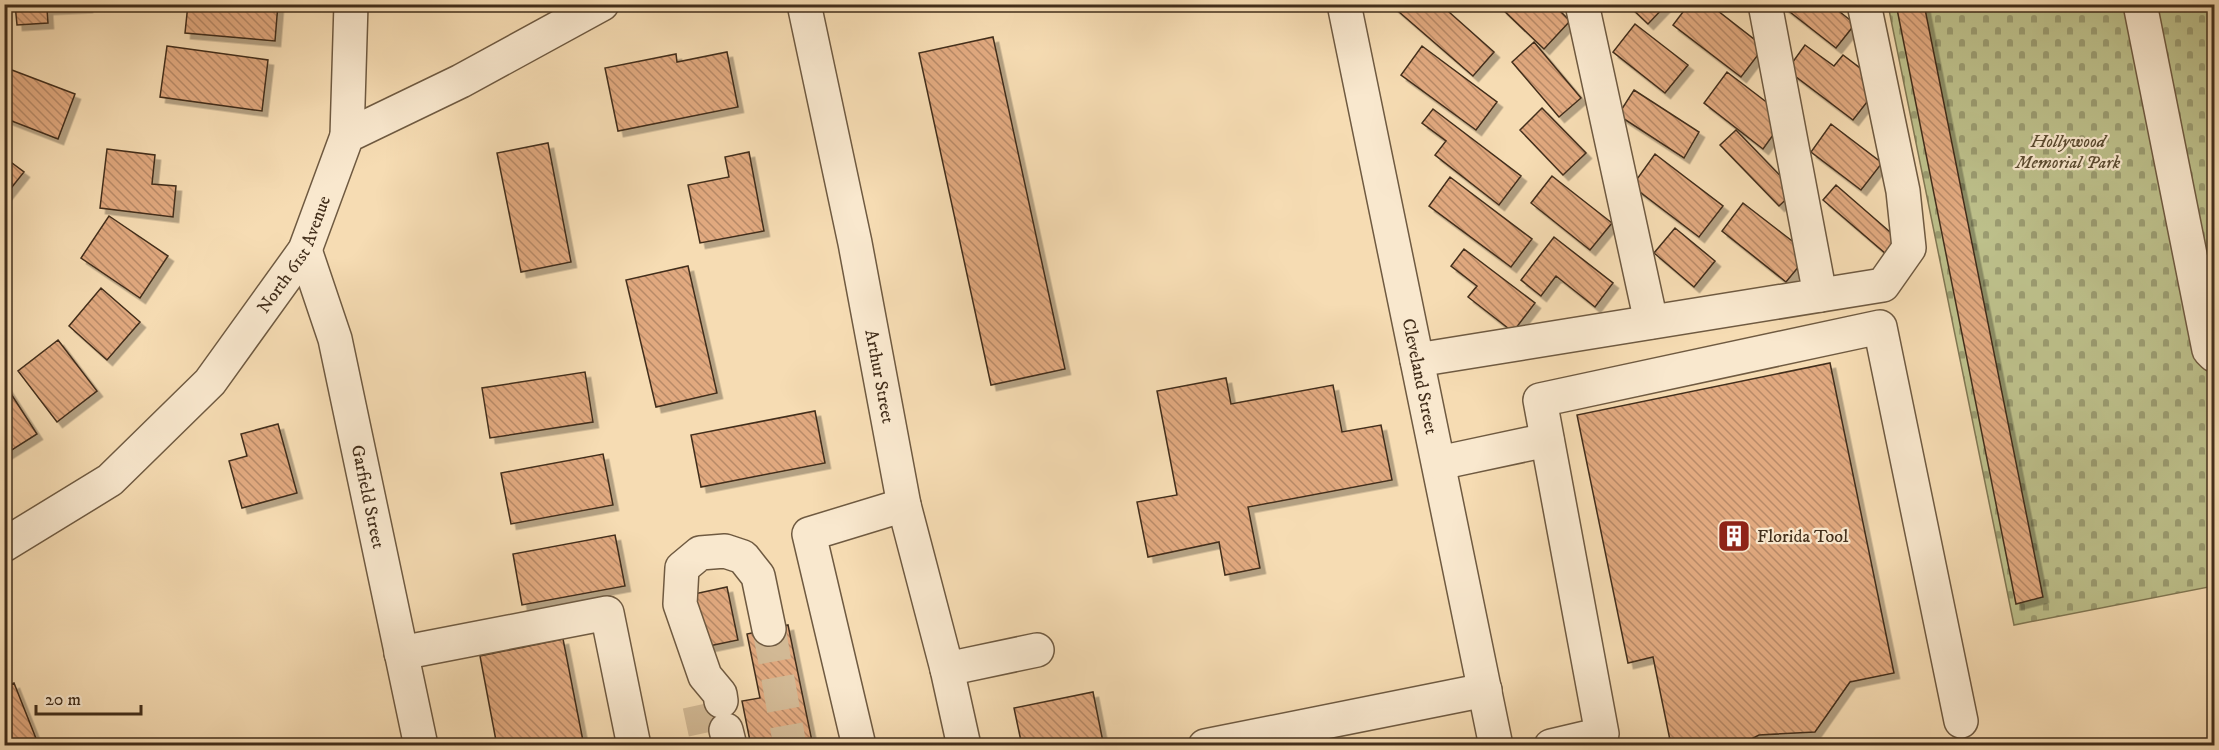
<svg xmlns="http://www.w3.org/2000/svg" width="2219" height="750" font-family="'IM FELL DW Pica',serif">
  <defs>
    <pattern id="cemetery-stones" width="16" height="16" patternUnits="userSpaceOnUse" patternTransform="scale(1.5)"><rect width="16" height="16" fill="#bdc08b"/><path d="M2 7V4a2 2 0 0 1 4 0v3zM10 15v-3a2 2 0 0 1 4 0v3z" fill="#9b9c71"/></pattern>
    <pattern id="building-back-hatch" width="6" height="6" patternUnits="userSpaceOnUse" patternTransform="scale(1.5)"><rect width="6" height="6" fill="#e1a97f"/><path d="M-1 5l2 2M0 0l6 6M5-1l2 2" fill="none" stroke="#b88a67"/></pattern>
    <filter id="shadow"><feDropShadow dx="5.5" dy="5.5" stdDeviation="0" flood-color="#0004"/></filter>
  </defs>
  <rect width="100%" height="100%" fill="#f6dcb3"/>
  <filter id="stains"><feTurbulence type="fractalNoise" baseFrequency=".00333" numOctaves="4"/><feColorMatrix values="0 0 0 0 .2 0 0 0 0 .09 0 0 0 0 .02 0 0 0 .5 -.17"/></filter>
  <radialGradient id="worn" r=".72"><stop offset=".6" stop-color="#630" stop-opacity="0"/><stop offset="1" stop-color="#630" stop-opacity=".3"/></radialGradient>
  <!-- cemetery -->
  <path fill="url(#cemetery-stones)" stroke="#807753" stroke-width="1.5" d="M 1888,5 L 2214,5 L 2214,586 L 2014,625 Z"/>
  <!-- building -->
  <path fill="url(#building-back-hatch)" stroke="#422e1b" stroke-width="1.5" filter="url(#shadow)" d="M 15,4 L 87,4 L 87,7 L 47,9 L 48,23 L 17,25 Z
    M 188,4 L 278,4 L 275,41 L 185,33 Z
    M 1440,4 L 1494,52 L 1473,76 L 1391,5 Z
    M 1506,4 L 1553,4 L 1570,21 L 1544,49 L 1502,9 Z
    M 1627,4 L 1667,4 L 1648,24 Z
    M 1689,4 L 1709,4 L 1764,47 L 1741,77 L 1673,25 Z
    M 1830,4 L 1855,24 L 1836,48 L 1781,5 Z
    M 1896,4 L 1924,4 L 2043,597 L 2016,604 Z
    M 1635,24 L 1688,65 L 1665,93 L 1613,52 Z
    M 993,37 L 1065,369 L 991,385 L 919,53 Z
    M 1534,42 L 1581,98 L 1559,117 L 1512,62 Z
    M 1805,45 L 1834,66 L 1843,55 L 1881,84 L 1853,120 L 1787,70 Z
    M 167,46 L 268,60 L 262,111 L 160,97 Z
    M 1422,46 L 1497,102 L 1476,130 L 1401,75 Z
    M 727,52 L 738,107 L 618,131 L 605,68 L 676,54 L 677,62 Z
    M 4,67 L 75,94 L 58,139 L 4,118 Z
    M 1727,72 L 1786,117 L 1763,149 L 1704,103 Z
    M 1634,90 L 1699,132 L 1684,158 L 1618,115 Z
    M 1542,108 L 1586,153 L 1563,175 L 1520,130 Z
    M 1433,109 L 1521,176 L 1499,205 L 1435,155 L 1446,141 L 1422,123 Z
    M 1831,124 L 1882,163 L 1861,190 L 1811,152 Z
    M 1736,130 L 1795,191 L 1779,206 L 1720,145 Z
    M 548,143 L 571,262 L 521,272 L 497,153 Z
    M 107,149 L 155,155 L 152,184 L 176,186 L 173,217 L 100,208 Z
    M 749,152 L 764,231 L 700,243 L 688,185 L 729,177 L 725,157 Z
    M 1655,154 L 1723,206 L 1699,237 L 1632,186 Z
    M 4,157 L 24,172 L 4,197 Z
    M 1552,176 L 1612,223 L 1590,250 L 1531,203 Z
    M 1450,177 L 1532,239 L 1511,267 L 1429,206 Z
    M 1836,185 L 1905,245 L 1893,260 L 1823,200 Z
    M 1743,203 L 1809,254 L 1786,282 L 1722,231 Z
    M 109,216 L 168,256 L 140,298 L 81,258 Z
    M 1675,228 L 1715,261 L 1694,287 L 1654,253 Z
    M 1554,237 L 1613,283 L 1595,307 L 1556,276 L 1541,296 L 1521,280 Z
    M 1464,249 L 1535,303 L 1513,332 L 1468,297 L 1477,286 L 1451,266 Z
    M 688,266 L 717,393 L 656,407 L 626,280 Z
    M 101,288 L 140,322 L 107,360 L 69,326 Z
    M 58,340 L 97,391 L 57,422 L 18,371 Z
    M 1830,363 L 1894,673 L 1850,682 L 1815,732 L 1759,735 L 1738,746 L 1671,745 L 1653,657 L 1628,663 L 1577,415 Z
    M 585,372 L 593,422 L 490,438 L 482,388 Z
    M 1226,378 L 1231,404 L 1333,385 L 1342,432 L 1381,425 L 1392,480 L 1248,507 L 1260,568 L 1225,575 L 1219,542 L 1148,557 L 1137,502 L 1177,495 L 1157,391 Z
    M 4,383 L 37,434 L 4,455 Z
    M 815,411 L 825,463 L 701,487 L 691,435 Z
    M 278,424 L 297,493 L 242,508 L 229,461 L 247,456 L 241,434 Z
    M 603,454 L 613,505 L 511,524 L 501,473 Z
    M 615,535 L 625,586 L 522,605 L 513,554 Z
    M 727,587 L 738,640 L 704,647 L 694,594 Z
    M 788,625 L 813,746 L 751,746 L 742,701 L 760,698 L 747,634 Z
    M 563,639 L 584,746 L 497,746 L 480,656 Z
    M 14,683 L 39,746 L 4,746 L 4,687 Z
    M 1093,692 L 1103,742 L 1085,746 L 1022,746 L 1014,708 Z"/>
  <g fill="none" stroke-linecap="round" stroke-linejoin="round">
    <!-- minor-tunnel -->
    <path stroke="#d2b995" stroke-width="33" stroke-dasharray="33 16" stroke-linecap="butt" d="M 769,629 L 790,746
      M 699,705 L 705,733"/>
    <!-- minor casing -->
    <g stroke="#6f5a41" stroke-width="36">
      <g id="minor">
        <path id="s1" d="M 804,4 L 855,243 L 904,505 L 947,669 L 964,746"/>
        <path id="s2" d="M 1344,4 L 1496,746"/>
        <path d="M 1582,4 L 1651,322"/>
        <path d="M 1765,4 L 1820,295"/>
        <path d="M 2140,4 L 2209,350 L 2214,355"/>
        <path d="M 347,136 L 351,4"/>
        <path id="s3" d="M 305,250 L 335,339 L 421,746"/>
        <path d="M 1417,360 L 1883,285 L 1909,248 L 1903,191 L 1864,4"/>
        <path d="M 1439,463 L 1547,440"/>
        <path id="s4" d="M 4,545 L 110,480 L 210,382 L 305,250 L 347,136 L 461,81 L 602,4"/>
        <path d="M 401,653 L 607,613 L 634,746"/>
        <path d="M 947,669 L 1037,650"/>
        <path d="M 721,701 L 720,694 L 705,676 L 680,604 L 682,568 L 700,553 L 725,551 L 743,557 L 758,576 L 769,629"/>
        <path d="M 726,730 L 730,746"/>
        <path d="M 859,746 L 809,534 L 904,505"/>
        <path d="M 1205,746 L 1485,690"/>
        <path d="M 1551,746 L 1602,734 L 1540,400 L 1880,327 L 1961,721"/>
      </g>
    </g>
    <!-- minor -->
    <use href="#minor" stroke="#f9e8ce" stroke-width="33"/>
  </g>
  <!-- icons -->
  <defs>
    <g id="building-square" transform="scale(1.725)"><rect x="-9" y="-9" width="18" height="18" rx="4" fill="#8f2418" stroke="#f9e8ce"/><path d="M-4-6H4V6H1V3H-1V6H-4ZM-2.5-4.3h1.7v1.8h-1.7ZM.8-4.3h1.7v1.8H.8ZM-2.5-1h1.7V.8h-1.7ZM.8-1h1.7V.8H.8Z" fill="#fff"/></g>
  </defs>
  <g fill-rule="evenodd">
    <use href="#building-square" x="1734" y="536"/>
  </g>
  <g text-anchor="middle" stroke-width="4.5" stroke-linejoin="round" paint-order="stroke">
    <!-- park labels -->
    <g font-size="18" font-style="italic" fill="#5b4b31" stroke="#f9e8ce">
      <text x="2068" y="147">Hollywood<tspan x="2068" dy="21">Memorial Park</tspan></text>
    </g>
    <!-- street labels -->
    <g font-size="18" fill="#422e1b" stroke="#f9e8ce">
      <text dy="6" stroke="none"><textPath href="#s4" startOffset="418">North 61st Avenue</textPath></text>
      <text dy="6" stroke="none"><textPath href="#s2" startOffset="380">Cleveland Street</textPath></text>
      <text dy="6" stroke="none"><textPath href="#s1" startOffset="380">Arthur Street</textPath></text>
      <text dy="6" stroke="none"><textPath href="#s3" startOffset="255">Garfield Street</textPath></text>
    </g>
    <!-- poi labels -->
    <g font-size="18" fill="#422e1b" stroke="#f9e8ce" text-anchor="start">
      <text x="1757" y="542">Florida Tool</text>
    </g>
  </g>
  <!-- margin -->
  <rect width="2219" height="750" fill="none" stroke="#f6dcb3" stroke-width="24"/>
  <rect x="6" y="6" width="2207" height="738" fill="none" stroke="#422e1b" stroke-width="3"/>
  <rect x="12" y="12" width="2195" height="726" fill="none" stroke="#422e1b" stroke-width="1.5"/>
  <!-- scale -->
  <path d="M36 705v9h105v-9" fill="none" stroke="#422e1b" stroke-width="3"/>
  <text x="45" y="705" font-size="18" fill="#422e1b" stroke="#f9e8ce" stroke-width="4.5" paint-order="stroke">20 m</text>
  <rect width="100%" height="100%" filter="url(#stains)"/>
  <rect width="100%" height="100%" fill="url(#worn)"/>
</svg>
